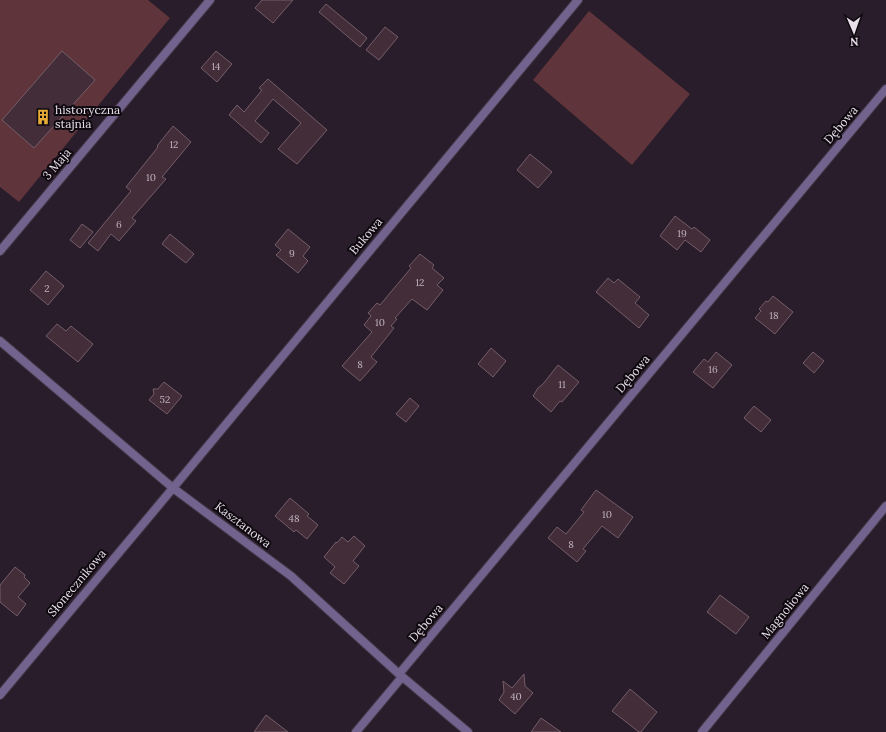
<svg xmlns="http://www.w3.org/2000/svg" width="886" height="732" font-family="Lora,serif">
  <rect width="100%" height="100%" fill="#291c2b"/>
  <!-- green -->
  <path fill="#5f353b" d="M 0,0 L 148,0 L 170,18 L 19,202 L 0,187 Z
    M 589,11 L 690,94 L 632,165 L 533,80 Z"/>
  <!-- building -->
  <path fill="#422d38" stroke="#745e69" d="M 262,0 L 293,0 L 273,23 L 255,8 Z
    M 326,4 L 367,38 L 360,47 L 319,12 Z
    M 385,27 L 398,37 L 379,60 L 366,50 Z
    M 62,51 L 95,80 L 34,148 L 2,120 Z
    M 216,51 L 232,64 L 217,82 L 201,68 Z
    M 268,79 L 327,130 L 297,164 L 278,149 L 301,123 L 273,99 L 255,121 L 269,133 L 261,143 L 229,115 L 237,105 L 244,112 L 262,90 L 259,88 Z
    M 173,126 L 191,142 L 162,177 L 166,179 L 132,218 L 136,221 L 119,241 L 111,234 L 98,251 L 88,243 L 131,191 L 126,187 L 158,147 L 157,146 Z
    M 530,154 L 552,172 L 538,188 L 517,170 Z
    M 675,216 L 692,229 L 694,227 L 710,240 L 701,252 L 685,240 L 677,250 L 660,236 Z
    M 82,224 L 93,232 L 80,248 L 70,240 Z
    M 288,229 L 310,247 L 303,256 L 308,261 L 298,273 L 276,255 L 281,250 L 275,245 Z
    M 170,234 L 194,254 L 186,263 L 162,244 Z
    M 420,254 L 434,265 L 432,268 L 444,278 L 437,285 L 443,290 L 427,310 L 412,299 L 395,318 L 397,319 L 391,326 L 394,328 L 371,357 L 377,362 L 360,381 L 342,366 L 372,332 L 364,325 L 371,316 L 368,313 L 377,303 L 380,305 L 411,268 L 409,266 Z
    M 46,271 L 64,286 L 48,305 L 30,290 Z
    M 608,278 L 614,283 L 618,279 L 640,297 L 635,303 L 649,315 L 639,328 L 596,292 Z
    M 773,296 L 793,312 L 775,334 L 755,318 L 761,311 L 759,309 L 766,301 L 768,302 Z
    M 57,324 L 66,331 L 71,326 L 93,344 L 78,362 L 46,336 Z
    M 491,348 L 506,361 L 493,377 L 478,364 Z
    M 716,352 L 732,365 L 713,388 L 693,372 L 704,359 L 708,362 Z
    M 813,352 L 824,361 L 814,373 L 803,363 Z
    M 558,365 L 579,382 L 562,402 L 560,401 L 551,412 L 533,396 L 538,388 L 543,384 Z
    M 164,382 L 182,396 L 167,414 L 149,400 L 154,394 L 153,389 L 158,389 Z
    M 410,398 L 419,406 L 406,422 L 396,414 Z
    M 754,406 L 771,420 L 761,432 L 744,418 Z
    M 596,490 L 633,517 L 618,538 L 602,526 L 583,549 L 586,551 L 577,562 L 548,538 L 557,527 L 566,534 L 584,512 L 581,510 Z
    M 290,498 L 309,514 L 307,516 L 318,525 L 307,539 L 296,530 L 294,532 L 275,516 Z
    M 354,536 L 365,546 L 353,561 L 359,566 L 344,584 L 330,573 L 335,567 L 324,557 L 336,542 L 337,543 L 342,537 L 348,542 Z
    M 15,567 L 25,575 L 24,577 L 30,583 L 18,597 L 26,604 L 17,616 L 0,602 L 0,585 Z
    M 720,595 L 749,617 L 736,634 L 707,612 Z
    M 524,674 L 525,686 L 533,693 L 515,714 L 499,700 L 504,692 L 503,681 L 512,688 Z
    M 630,689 L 657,712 L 641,732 L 639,732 L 612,711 Z
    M 266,715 L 288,732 L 254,732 Z
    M 541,718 L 561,732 L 531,732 Z"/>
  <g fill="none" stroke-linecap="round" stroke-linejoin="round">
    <!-- minor casing -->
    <g stroke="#443746" stroke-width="10">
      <path id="minor" d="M 0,341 L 173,488 L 291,576 L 399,674 L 468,732
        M 399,674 L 886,89
        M 0,695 L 173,488 L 578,0
        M 356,732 L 402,677
        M 702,732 L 886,506"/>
    </g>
    <!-- tertiary casing -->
    <g stroke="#443746" stroke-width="10">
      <path id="tertiary" d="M 0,251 L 210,0"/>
    </g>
    <!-- minor -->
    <use href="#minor" stroke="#72638e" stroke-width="8"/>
    <!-- tertiary -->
    <use href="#tertiary" stroke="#72638e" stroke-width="8"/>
  </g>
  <!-- icons -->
  <defs>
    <g id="building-bare" transform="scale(1.2)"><path d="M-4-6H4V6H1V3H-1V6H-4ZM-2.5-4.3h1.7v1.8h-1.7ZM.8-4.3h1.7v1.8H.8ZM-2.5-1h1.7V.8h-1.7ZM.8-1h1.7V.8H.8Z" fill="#e6ac36" stroke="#0e090f" stroke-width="2.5" paint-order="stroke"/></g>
  </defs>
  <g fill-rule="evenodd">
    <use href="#building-bare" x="43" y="117"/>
  </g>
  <g text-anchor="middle" stroke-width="4" stroke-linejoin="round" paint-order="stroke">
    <!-- number labels -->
    <g font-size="10" fill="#bfb2be">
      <text x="216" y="70">14</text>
      <text x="174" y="148">12</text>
      <text x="151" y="181">10</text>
      <text x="119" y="228">6</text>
      <text x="682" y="237">19</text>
      <text x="292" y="257">9</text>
      <text x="420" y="286">12</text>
      <text x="47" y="292">2</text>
      <text x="774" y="319">18</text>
      <text x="380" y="326">10</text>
      <text x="360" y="368">8</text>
      <text x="713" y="373">16</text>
      <text x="562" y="388">11</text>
      <text x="165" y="403">52</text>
      <text x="607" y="518">10</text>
      <text x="294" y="522">48</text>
      <text x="571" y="548">8</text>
      <text x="516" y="700">40</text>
    </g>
    <!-- poi labels -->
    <g font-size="12" fill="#e9dfea" stroke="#0e090f" text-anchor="start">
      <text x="55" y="114">historyczna<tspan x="55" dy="14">stajnia</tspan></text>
    </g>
    <!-- street labels -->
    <g font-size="12" fill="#e9dfea" stroke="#0e090f">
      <text transform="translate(841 125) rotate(-50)" y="4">Dębowa</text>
      <text transform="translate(57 164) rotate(-50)" y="4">3 Maja</text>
      <text transform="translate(366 236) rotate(-50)" y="4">Bukowa</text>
      <text transform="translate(633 374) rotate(-50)" y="4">Dębowa</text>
      <text transform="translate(243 525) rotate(37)" y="4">Kasztanowa</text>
      <text transform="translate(77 583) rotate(-50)" y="4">Słonecznikowa</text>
      <text transform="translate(785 611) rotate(-51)" y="4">Magnoliowa</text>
      <text transform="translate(426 623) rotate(-50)" y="4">Dębowa</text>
    </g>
  </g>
  <!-- north arrow -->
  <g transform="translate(854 32) rotate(178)" stroke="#0e090f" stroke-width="3" paint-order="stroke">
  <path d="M0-3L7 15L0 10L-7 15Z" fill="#e9dfea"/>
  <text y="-6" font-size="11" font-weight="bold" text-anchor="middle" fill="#e9dfea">N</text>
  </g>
</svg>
